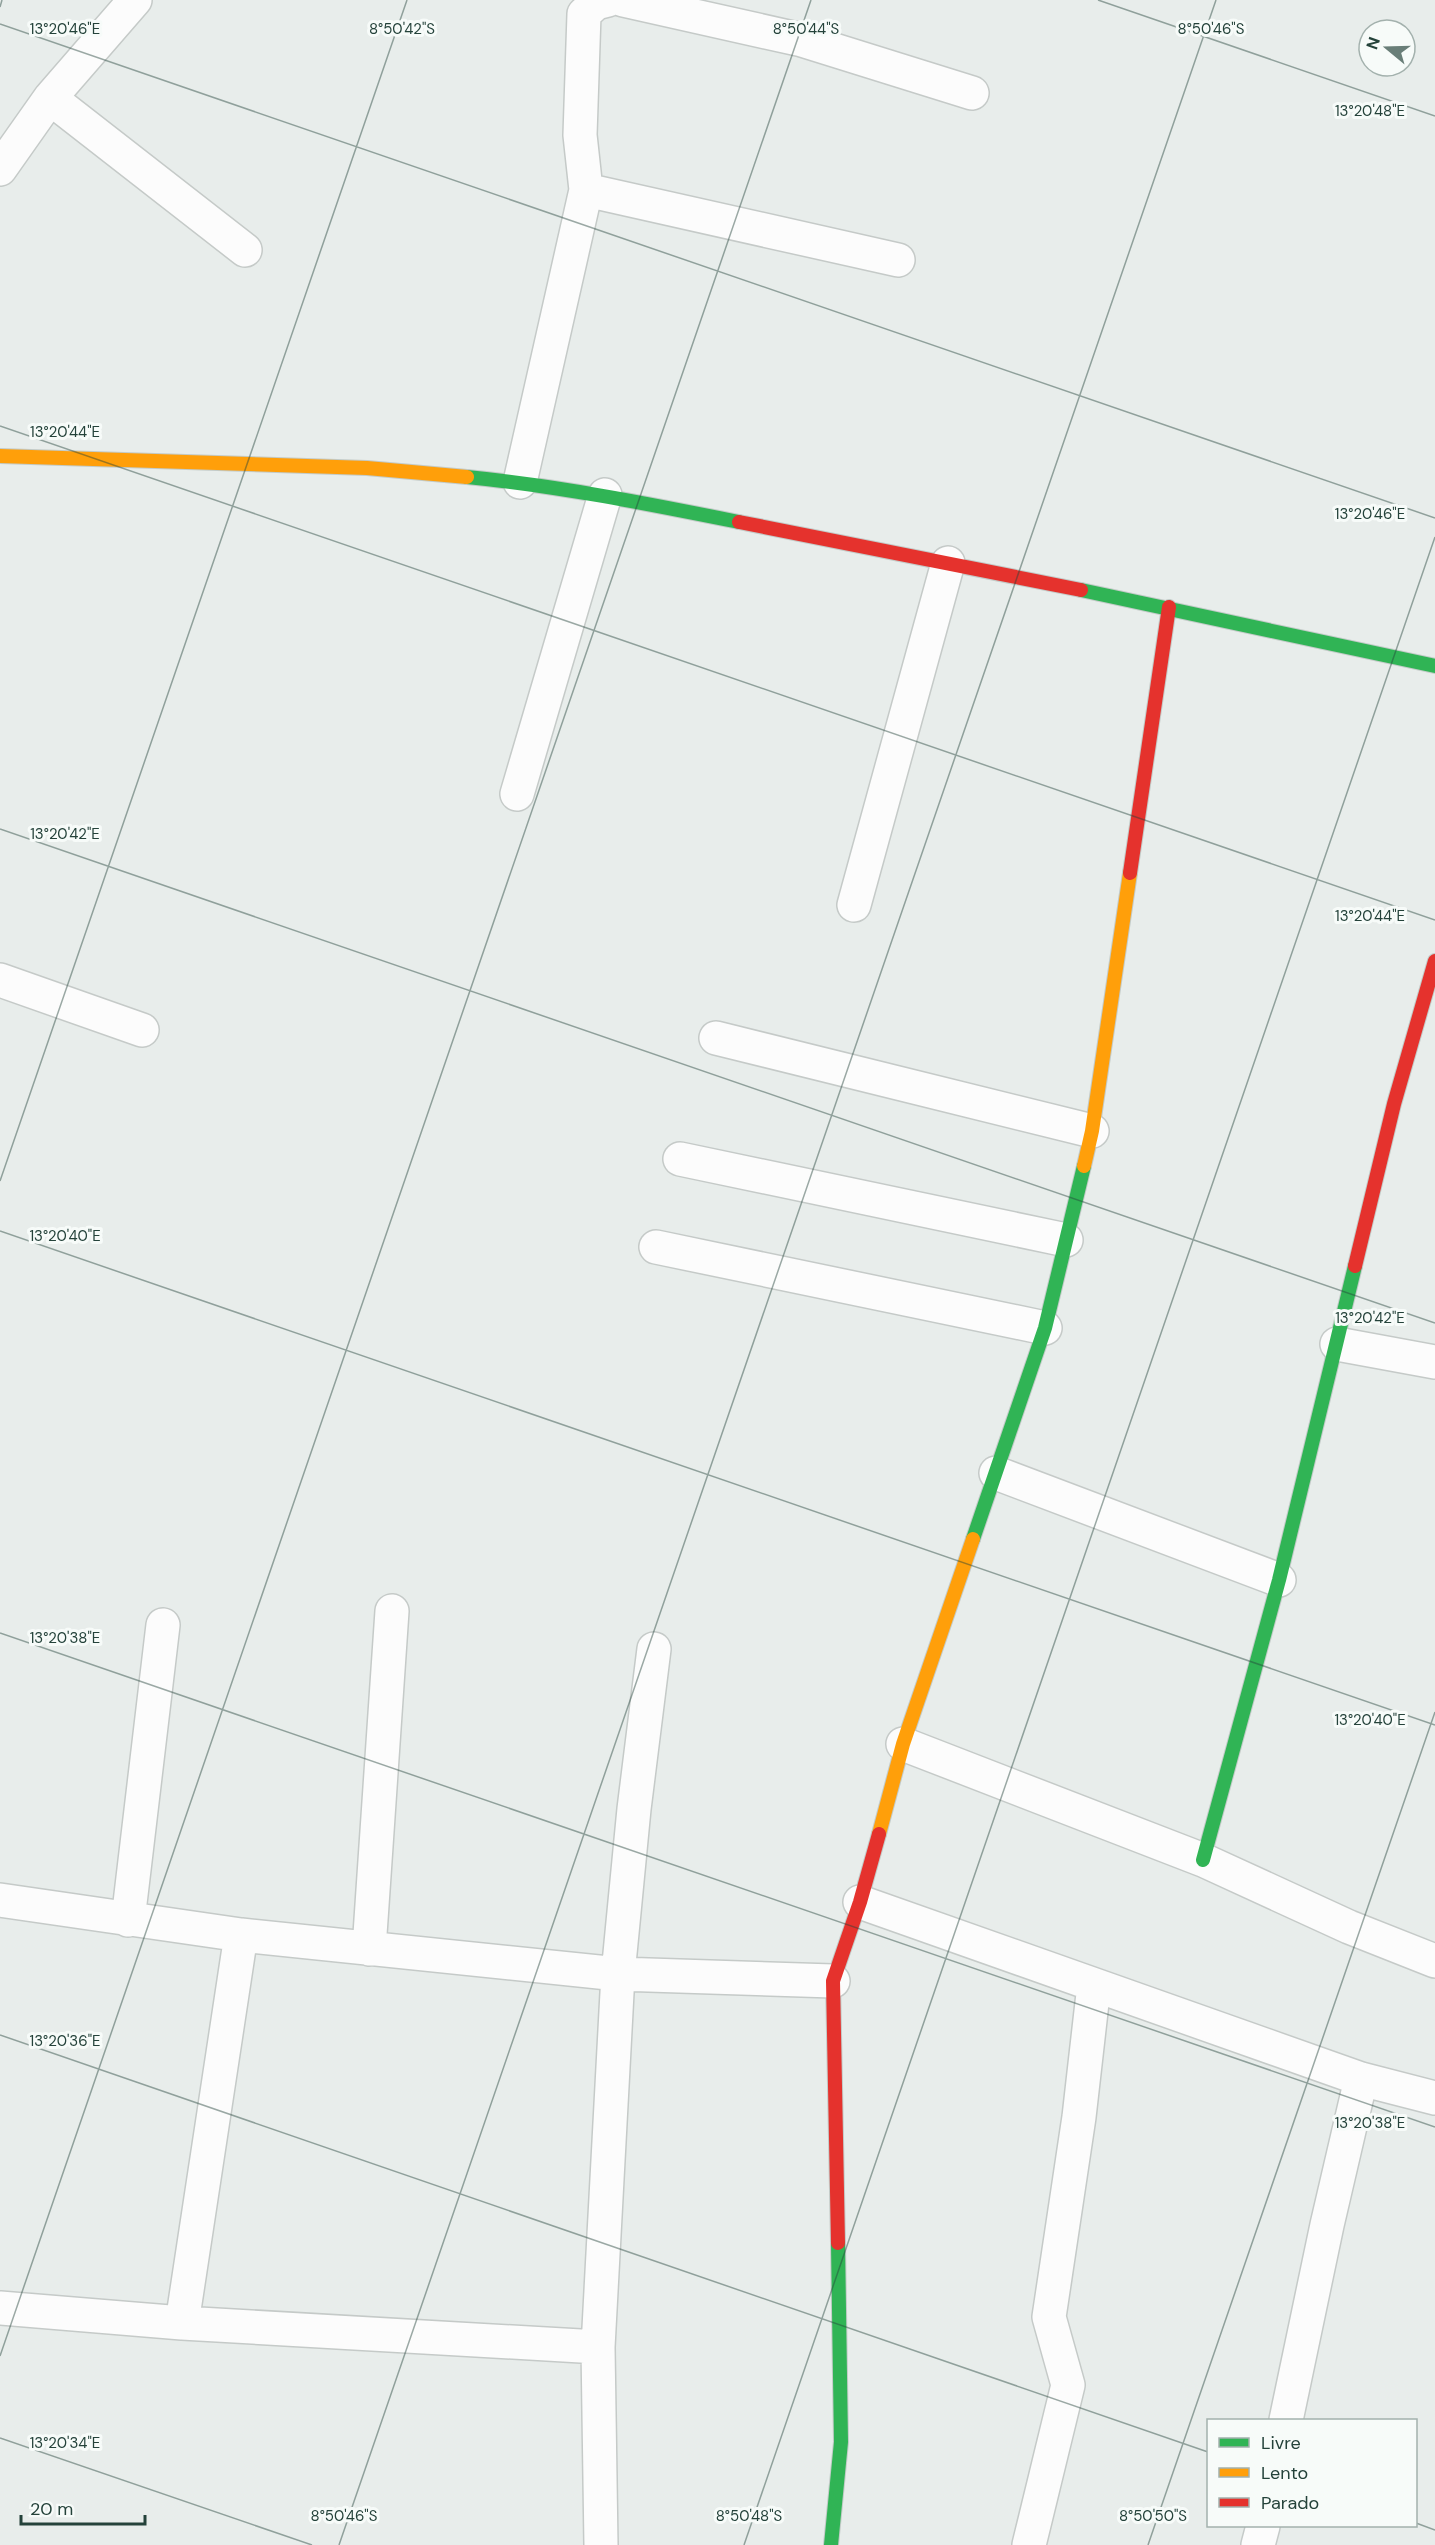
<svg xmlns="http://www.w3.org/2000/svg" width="1435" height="2545" font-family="'DM Sans',sans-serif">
  <rect width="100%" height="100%" fill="#e8edeb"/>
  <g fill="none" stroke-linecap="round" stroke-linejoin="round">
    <!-- street casing -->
    <g stroke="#c5cac8" stroke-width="36">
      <path id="street" d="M 623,0 L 802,40 L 972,93
        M 50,98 L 245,250
        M 0,169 L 50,98 L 135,0
        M 586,190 L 898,260
        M 520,482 L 586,190 L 580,135 L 584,14 L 596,3 L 608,0
        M 517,794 L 605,495
        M 854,905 L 948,563
        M 0,980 L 142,1030
        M 716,1038 L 1092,1131
        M 680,1159 L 1066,1240
        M 656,1247 L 1045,1328
        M 1337,1344 L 1435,1362
        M 996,1473 L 1279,1580
        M 903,1744 L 1203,1860 L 1349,1927 L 1435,1961
        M 0,1900 L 241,1935 L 618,1974 L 833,1981
        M 860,1902 L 1361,2079 L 1435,2098
        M 128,1920 L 163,1625
        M 369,1949 L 392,1611
        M 0,2308 L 182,2323 L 598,2347
        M 182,2323 L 241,1935
        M 1286,2420 L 1327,2225 L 1361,2079
        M 601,2545 L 598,2347 L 618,1974 L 634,1809 L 654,1649
        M 1029,2545 L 1068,2385 L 1049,2317 L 1079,2117 L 1094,1985
        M 1258,2545 L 1263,2526"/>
    </g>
    <!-- fast casing -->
    <g stroke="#c3cbc8" stroke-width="16">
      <path id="fast" d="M 467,477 C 559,486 649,504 739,522
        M 1081,590 L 1435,666
        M 973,1539 L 1045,1328 L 1084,1166
        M 1203,1860 L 1279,1580 L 1355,1266
        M 831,2545 L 841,2442 L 838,2243"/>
    </g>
    <!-- slow casing -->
    <g stroke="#c3cbc8" stroke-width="16">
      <path id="slow" d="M 0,456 L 367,468 L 467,477
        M 1084,1166 L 1092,1131 L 1130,873
        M 879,1834 L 903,1744 L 973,1539"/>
    </g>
    <!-- jam casing -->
    <g stroke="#c3cbc8" stroke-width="16">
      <path id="jam" d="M 739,522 L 1081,590
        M 1130,873 L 1169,607
        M 1355,1266 L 1394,1104 L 1435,961
        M 838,2243 L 833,1981 L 860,1902 L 879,1834"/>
    </g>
    <!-- street -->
    <use href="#street" stroke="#fcfcfc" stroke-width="33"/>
    <!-- fast -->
    <use href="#fast" stroke="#30b455" stroke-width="14"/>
    <!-- slow -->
    <use href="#slow" stroke="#ff9f0a" stroke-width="14"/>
    <!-- jam -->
    <use href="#jam" stroke="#e5322d" stroke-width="14"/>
  </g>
  <!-- ticks -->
  <path fill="none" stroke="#24423a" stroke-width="1.5" stroke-opacity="0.45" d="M 1098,0 L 1435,116M 0,7 L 2,0M 0,24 L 1435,518M 0,426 L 1435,920M 0,829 L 1435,1323M 0,1181 L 407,0M 0,1231 L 1435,1725M 0,1633 L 1435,2127M 0,2035 L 1208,2452M 0,2356 L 811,0M 0,2438 L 312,2545M 1416,2523 L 1435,2530M 339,2545 L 1216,0M 744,2545 L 1435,537M 1148,2545 L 1435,1712"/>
  <g font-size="15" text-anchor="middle" fill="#24423a" stroke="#f7fbf9" stroke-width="6" stroke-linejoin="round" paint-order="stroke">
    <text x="65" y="34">13°20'46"E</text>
    <text x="402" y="34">8°50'42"S</text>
    <text x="806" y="34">8°50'44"S</text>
    <text x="1211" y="34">8°50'46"S</text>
    <text x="1370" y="116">13°20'48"E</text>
    <text x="65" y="437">13°20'44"E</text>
    <text x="1370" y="519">13°20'46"E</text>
    <text x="65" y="839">13°20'42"E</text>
    <text x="1370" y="921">13°20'44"E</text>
    <text x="65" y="1241">13°20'40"E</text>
    <text x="1370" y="1323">13°20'42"E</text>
    <text x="65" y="1643">13°20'38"E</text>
    <text x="1370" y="1725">13°20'40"E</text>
    <text x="65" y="2046">13°20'36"E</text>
    <text x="1370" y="2128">13°20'38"E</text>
    <text x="65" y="2448">13°20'34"E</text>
    <text x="344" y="2521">8°50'46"S</text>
    <text x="749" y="2521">8°50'48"S</text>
    <text x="1153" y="2521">8°50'50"S</text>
  </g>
  <!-- legend -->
  <rect x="1207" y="2419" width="210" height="108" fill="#f7fbf9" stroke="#a3b1ad" stroke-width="1.5"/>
  <rect x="1219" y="2438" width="30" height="9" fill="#30b455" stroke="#a3b1ad" stroke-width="1.5"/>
  <text x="1261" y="2449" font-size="18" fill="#24423a">Livre</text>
  <rect x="1219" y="2468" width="30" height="9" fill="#ff9f0a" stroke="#a3b1ad" stroke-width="1.5"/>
  <text x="1261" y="2479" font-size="18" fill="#24423a">Lento</text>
  <rect x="1219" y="2498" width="30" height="9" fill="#e5322d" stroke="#a3b1ad" stroke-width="1.5"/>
  <text x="1261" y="2509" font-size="18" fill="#24423a">Parado</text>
  <!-- north arrow -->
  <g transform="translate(1387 48) rotate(289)"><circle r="28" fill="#f7fbf9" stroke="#a3b1ad" stroke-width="1.5"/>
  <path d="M0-4.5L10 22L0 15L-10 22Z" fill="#697e78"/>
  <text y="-9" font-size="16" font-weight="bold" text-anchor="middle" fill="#24423a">N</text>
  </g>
  <!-- scale -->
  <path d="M21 2515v9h124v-9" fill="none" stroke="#24423a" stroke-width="3"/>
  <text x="30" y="2515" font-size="18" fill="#24423a" stroke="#f7fbf9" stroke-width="4.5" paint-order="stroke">20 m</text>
</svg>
